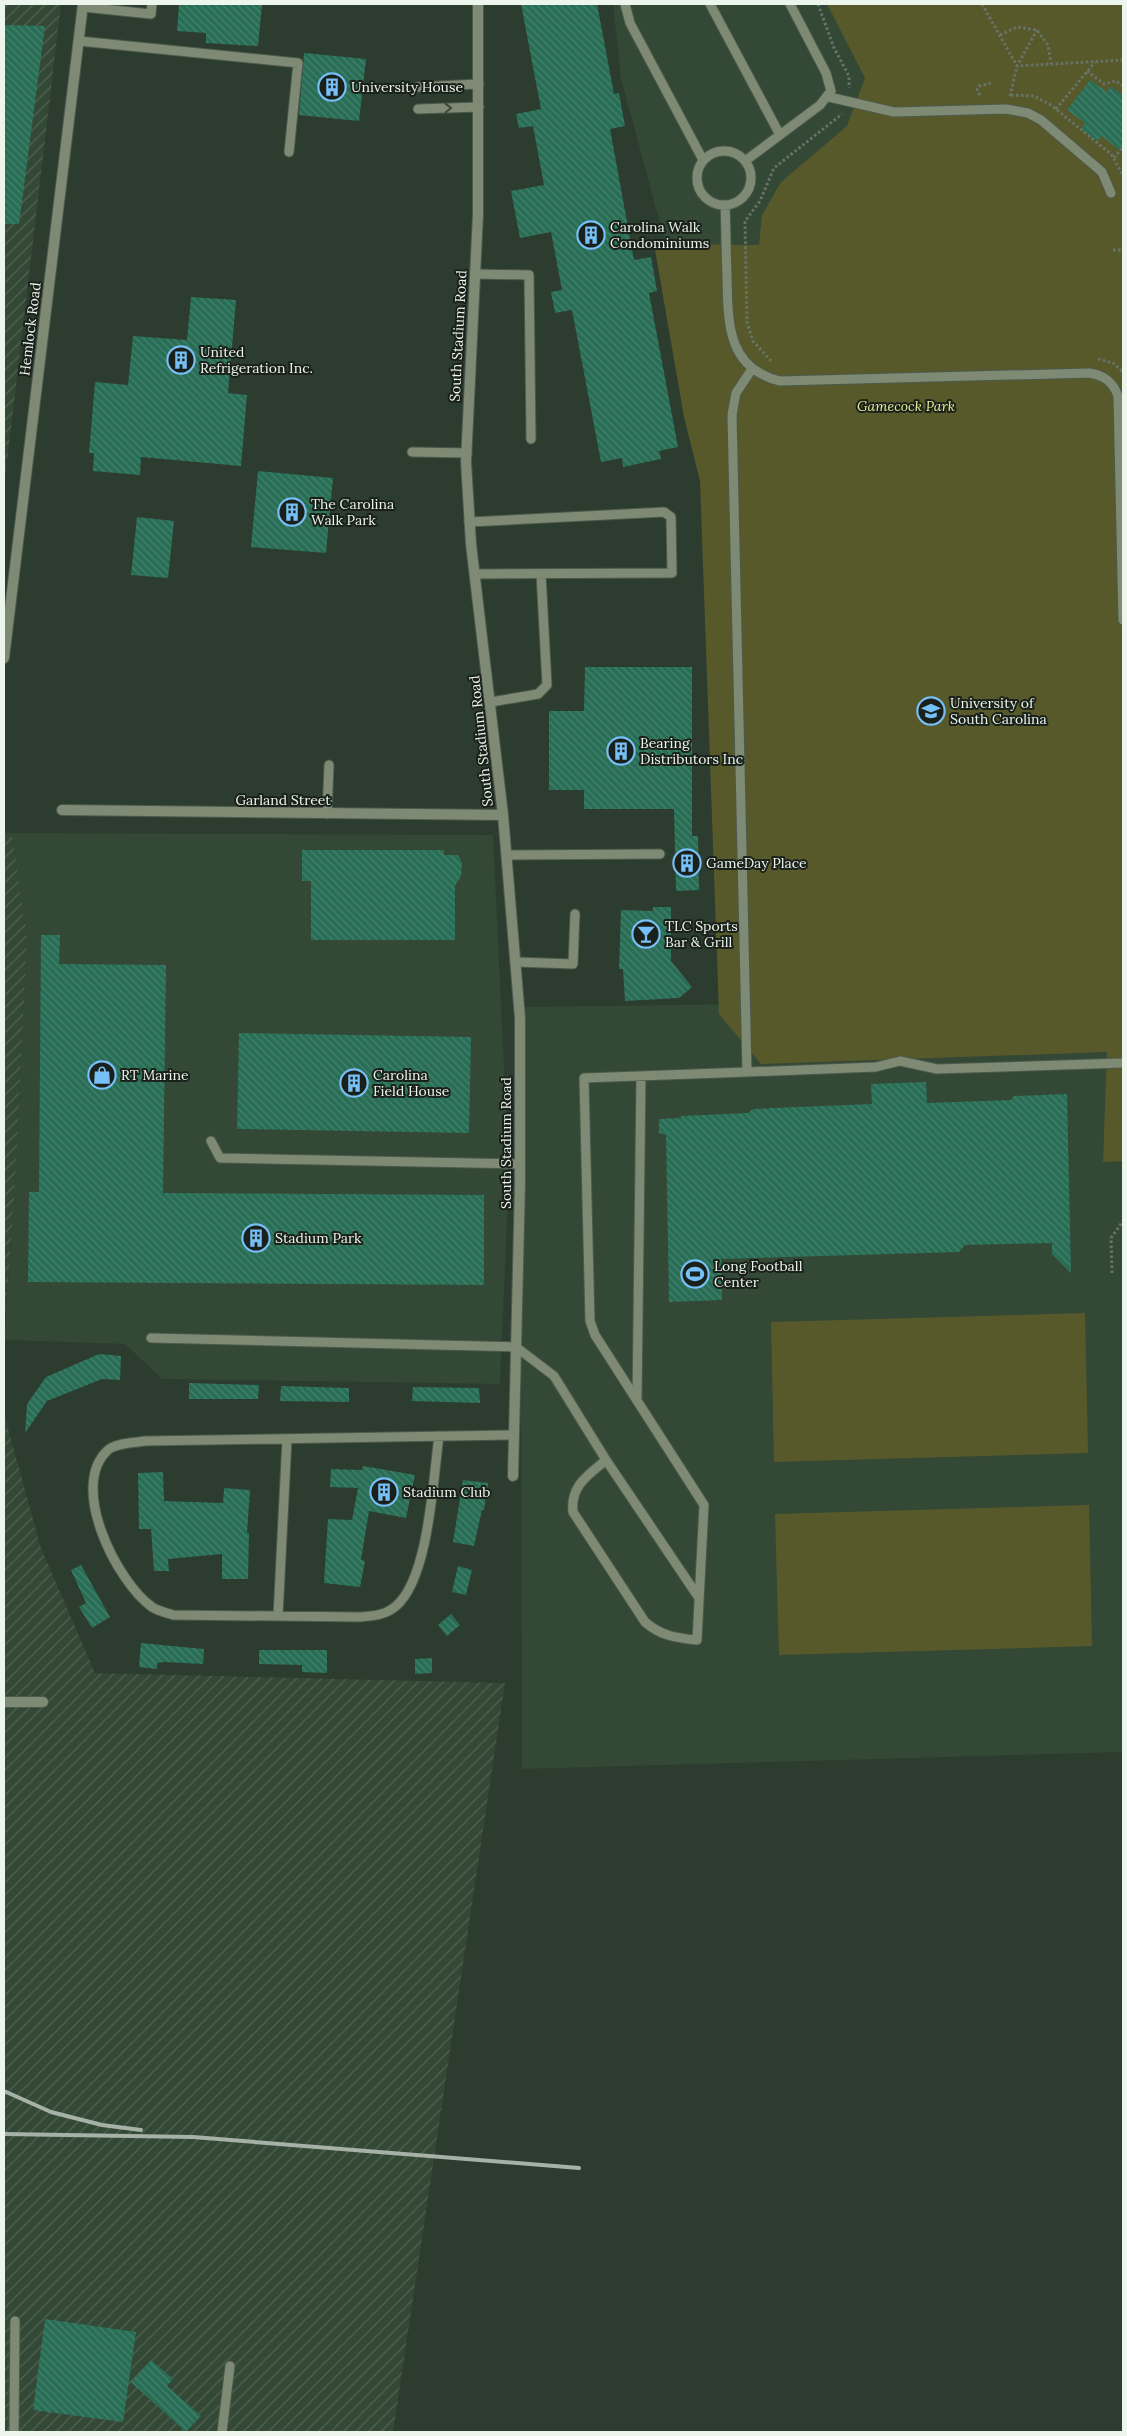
<svg xmlns="http://www.w3.org/2000/svg" width="1127" height="2436" font-family="Lora,serif">
  <defs>
    <pattern id="industrial-furrows" width="10" height="10" patternUnits="userSpaceOnUse" patternTransform="scale(1.25)"><rect width="10" height="10" fill="#334835"/><path d="M-1 1l2-2M0 10L10 0M9 11l2-2" fill="none" stroke="#516353"/></pattern>
    <pattern id="building-back-hatch" width="6" height="6" patternUnits="userSpaceOnUse" patternTransform="scale(1.25)"><rect width="6" height="6" fill="#286d55"/><path d="M-1 5l2 2M0 0l6 6M5-1l2 2" fill="none" stroke="#47826e"/></pattern>
  </defs>
  <rect width="100%" height="100%" fill="#2c3c2e"/>
  <!-- built -->
  <path fill="#334835" d="M 613,4 L 1123,4 L 1123,1752 L 522,1769 L 520,1007 L 745,1004 L 691,338 L 621,79 Z
    M 12,833 L 493,835 L 509,1173 L 500,1384 L 162,1379 L 125,1344 L 4,1340 L 14,1206 L 27,939 Z"/>
  <!-- industrial -->
  <path fill="url(#industrial-furrows)" d="M 4,4 L 61,4 L 4,487 Z
    M 4,833 L 12,833 L 27,939 L 14,1206 L 4,1333 Z
    M 4,1414 L 41,1548 L 95,1673 L 505,1683 L 393,2432 L 4,2432 Z"/>
  <!-- green -->
  <path fill="#58592b" d="M 827,4 L 1123,4 L 1123,1161 L 1103,1162 L 1107,1052 L 761,1064 L 719,1014 L 700,481 L 684,417 L 654,244 L 759,245 L 762,215 L 781,182 L 847,126 L 865,78 Z
    M 1085,1313 L 1088,1453 L 774,1462 L 771,1322 Z
    M 1089,1505 L 1092,1646 L 779,1655 L 775,1514 Z"/>
  <!-- building -->
  <path fill="url(#building-back-hatch)" d="M 179,4 L 262,5 L 258,46 L 206,43 L 206,33 L 177,31 Z
    M 521,4 L 597,4 L 614,94 L 619,93 L 625,126 L 610,129 L 634,260 L 651,257 L 657,291 L 649,293 L 678,447 L 659,451 L 661,459 L 623,467 L 622,458 L 601,462 L 572,310 L 555,313 L 551,292 L 562,290 L 551,232 L 520,238 L 511,191 L 544,185 L 533,126 L 519,128 L 516,114 L 541,109 Z
    M 4,25 L 45,26 L 19,224 L 4,224 Z
    M 304,53 L 366,59 L 359,121 L 299,115 Z
    M 1090,80 L 1107,92 L 1111,86 L 1123,96 L 1123,153 L 1102,136 L 1097,141 L 1081,129 L 1085,123 L 1067,110 Z
    M 191,297 L 236,300 L 228,393 L 247,395 L 241,466 L 141,457 L 140,475 L 93,471 L 94,453 L 89,453 L 95,382 L 128,385 L 133,336 L 187,340 Z
    M 258,471 L 333,478 L 326,553 L 251,547 Z
    M 137,517 L 174,521 L 168,578 L 131,575 Z
    M 585,667 L 692,667 L 692,836 L 698,836 L 699,890 L 676,891 L 674,809 L 584,809 L 584,790 L 549,790 L 549,711 L 584,711 Z
    M 302,850 L 444,850 L 444,855 L 458,855 L 462,863 L 461,876 L 455,886 L 455,940 L 311,940 L 311,881 L 302,881 Z
    M 653,907 L 671,907 L 671,961 L 692,987 L 679,998 L 625,1001 L 623,969 L 619,969 L 621,910 L 653,911 Z
    M 41,935 L 60,935 L 59,964 L 166,965 L 163,1193 L 484,1195 L 484,1285 L 28,1282 L 29,1192 L 39,1192 Z
    M 239,1033 L 471,1037 L 469,1133 L 237,1129 Z
    M 926,1082 L 927,1103 L 1011,1100 L 1014,1096 L 1067,1094 L 1071,1273 L 1052,1254 L 1052,1243 L 965,1245 L 959,1252 L 721,1259 L 722,1300 L 669,1302 L 666,1135 L 659,1133 L 659,1119 L 681,1118 L 681,1116 L 748,1113 L 753,1109 L 872,1104 L 871,1084 Z
    M 99,1354 L 121,1356 L 120,1380 L 102,1379 L 47,1401 L 25,1433 L 27,1404 L 46,1377 Z
    M 189,1383 L 259,1385 L 258,1399 L 189,1399 Z
    M 281,1386 L 349,1388 L 349,1402 L 280,1401 Z
    M 413,1387 L 479,1388 L 480,1403 L 412,1401 Z
    M 363,1466 L 415,1475 L 406,1518 L 369,1511 L 361,1560 L 365,1561 L 360,1587 L 324,1583 L 328,1519 L 352,1520 L 358,1488 L 330,1487 L 331,1469 L 362,1470 Z
    M 163,1472 L 164,1501 L 223,1503 L 224,1488 L 250,1490 L 247,1533 L 249,1533 L 248,1579 L 222,1579 L 222,1554 L 168,1559 L 169,1571 L 154,1571 L 151,1529 L 139,1529 L 138,1473 Z
    M 463,1480 L 488,1483 L 484,1510 L 482,1510 L 474,1546 L 453,1542 Z
    M 81,1565 L 110,1617 L 92,1628 L 79,1607 L 86,1603 L 71,1570 Z
    M 458,1566 L 472,1570 L 466,1595 L 452,1592 Z
    M 451,1614 L 460,1625 L 447,1636 L 438,1625 Z
    M 141,1643 L 204,1649 L 203,1664 L 165,1662 L 157,1663 L 157,1669 L 139,1667 Z
    M 259,1650 L 327,1650 L 327,1673 L 302,1672 L 302,1665 L 259,1664 Z
    M 432,1658 L 432,1673 L 415,1674 L 415,1659 Z
    M 45,2319 L 136,2332 L 123,2422 L 33,2410 Z
    M 151,2360 L 173,2379 L 167,2386 L 201,2416 L 186,2432 L 131,2382 Z"/>
  <g fill="none" stroke-linecap="round" stroke-linejoin="round">
    <!-- service casing -->
    <g stroke="#4b5a4d" stroke-width="11">
      <path id="service" d="M 625,4 L 630,23 L 703,160
        M 710,4 L 780,135
        M 83,7 L 151,14 L 152,4
        M 79,41 L 298,63 L 289,152
        M 418,87 L 479,84
        M 829,97 L 894,112 L 1006,109 L 1028,113 L 1041,120 L 1102,172 L 1111,193
        M 418,109 L 479,107
        M697 178a27 27 0 1 1 54 0a27 27 0 1 1-54 0Z
        M 745,161 L 820,105 L 831,91 L 826,73 L 790,4
        M 725,205 C 726,228 726,252 727,275 C 728,321 726,368 780,381 L 1089,373 C 1104,375 1113,382 1118,396 L 1123,620
        M 475,274 L 529,275 L 531,439
        M 752,369 L 736,393 L 732,415 L 747,1072 L 876,1067 L 900,1061 L 937,1069 L 1123,1063
        M 412,452 L 467,453
        M 469,522 L 664,512 L 671,517 L 672,573 L 475,574
        M 491,702 L 538,694 L 547,685 L 541,574
        M 327,814 L 329,765
        M 507,855 L 660,854
        M 516,962 L 573,964 L 575,914
        M 211,1141 L 220,1158 L 520,1164
        M 151,1338 L 516,1347 L 554,1376 L 606,1460
        M 637,1401 L 641,1076
        M 439,1436 C 433,1479 429,1578 396,1606 C 386,1615 373,1616 360,1617 L 173,1615 C 167,1613 158,1611 152,1607 C 117,1582 68,1486 108,1450 C 116,1443 134,1443 145,1441 C 268,1439 391,1437 514,1435
        M 699,1598 L 606,1460 C 588,1475 570,1486 573,1512 L 645,1622 C 661,1636 676,1638 697,1640 L 704,1505 L 595,1335 L 590,1321 L 584,1078 L 747,1072
        M 278,1616 L 287,1439
        M 14,2432 L 15,2321
        M 222,2432 L 230,2366"/>
    </g>
    <!-- minor casing -->
    <g stroke="#4b5a4d" stroke-width="12">
      <path id="minor" d="M 478,4 L 478,214 L 466,462 L 471,544 L 503,815 L 520,1018 L 520,1183 L 513,1476
        M 4,658 L 83,4
        M 62,810 L 503,815
        M 4,1702 L 43,1702"/>
    </g>
    <!-- path -->
    <path stroke="#667468" stroke-width="3" stroke-dasharray="2.5 2.5" stroke-linecap="butt" d="M 818,4 L 834,48 L 849,76 L 849,88
      M 982,4 L 1017,66 L 1123,60
      M 1000,35 L 1017,27 L 1037,30 L 1048,45 L 1051,64
      M 1087,71 L 1104,84 L 1116,81 L 1123,86
      M 980,95 L 977,90 L 979,86 L 991,83
      M 1011,95 L 1034,96 L 1051,105 L 1111,154 L 1123,175
      M 1010,96 L 1017,66 L 1037,30
      M 1056,109 L 1095,62
      M 1114,158 L 1123,147
      M 1113,250 L 1123,250
      M 1098,359 L 1113,363 L 1123,372
      M 771,361 L 753,341 L 747,322 L 745,221 L 760,201 L 774,168 L 842,114
      M 1112,1273 L 1111,1238 L 1123,1221"/>
    <!-- service -->
    <use href="#service" stroke="#7f8a74" stroke-width="9"/>
    <!-- minor -->
    <use href="#minor" stroke="#7f8a74" stroke-width="10"/>
    <!-- rail -->
    <path stroke="#a6b2a7" stroke-width="4" d="M 4,2091 L 51,2112 L 102,2125 L 141,2130
      M 4,2134 L 193,2137 L 579,2168"/>
  </g>
  <!-- one-way arrows -->
  <defs><path id="oneway-chevron" d="M-2-3.5L2.5 0L-2 3.5" fill="none" stroke-width="1.6" stroke-linecap="round" stroke-linejoin="round" transform="scale(1.25)"/></defs>
  <use stroke="#3d463a" href="#oneway-chevron" transform="translate(448 108) rotate(-1)"/>
  <!-- icons -->
  <defs>
    <g id="building-ring" transform="scale(1.4375)"><circle r="9.5" fill="#1a211a" stroke="#77c0f7" stroke-width="1.5"/><path d="M-4-6H4V6H1V3H-1V6H-4ZM-2.5-4.3h1.7v1.8h-1.7ZM.8-4.3h1.7v1.8H.8ZM-2.5-1h1.7V.8h-1.7ZM.8-1h1.7V.8H.8Z" fill="#77c0f7"/></g>
    <g id="university-ring" transform="scale(1.4375)"><circle r="9.5" fill="#1a211a" stroke="#77c0f7" stroke-width="1.5"/><path d="M0-5L7-2L0 1L-7-2ZM-4 1L0 2.5L4 1V4Q0 6-4 4Z" fill="#77c0f7"/></g>
    <g id="bar-ring" transform="scale(1.4375)"><circle r="9.5" fill="#1a211a" stroke="#77c0f7" stroke-width="1.5"/><path d="M-6-5H6L.8 .8V4.5H3.5V6h-7V4.5H-.8V.8Z" fill="#77c0f7"/></g>
    <g id="shop-ring" transform="scale(1.4375)"><circle r="9.5" fill="#1a211a" stroke="#77c0f7" stroke-width="1.5"/><path d="M-5-2.5h2.3a2.7 3.5 0 0 1 5.4 0H5L5.5 6h-11ZM-1.5-2.5h3a1.5 2.3 0 0 0-3 0Z" fill="#77c0f7"/></g>
    <g id="stadium-ring" transform="scale(1.4375)"><circle r="9.5" fill="#1a211a" stroke="#77c0f7" stroke-width="1.5"/><path d="M0-5a6.5 5 0 1 0 0 10a6.5 5 0 1 0 0-10ZM-3.5-1.8h7v3.6h-7Z" fill="#77c0f7"/></g>
  </defs>
  <g fill-rule="evenodd">
    <use href="#building-ring" x="332" y="87"/>
    <use href="#building-ring" x="591" y="235"/>
    <use href="#building-ring" x="181" y="360"/>
    <use href="#building-ring" x="292" y="512"/>
    <use href="#university-ring" x="931" y="711"/>
    <use href="#building-ring" x="621" y="751"/>
    <use href="#building-ring" x="687" y="863"/>
    <use href="#bar-ring" x="646" y="934"/>
    <use href="#shop-ring" x="102" y="1075"/>
    <use href="#building-ring" x="354" y="1083"/>
    <use href="#building-ring" x="256" y="1238"/>
    <use href="#stadium-ring" x="695" y="1274"/>
    <use href="#building-ring" x="384" y="1492"/>
  </g>
  <g text-anchor="middle" stroke-width="4" stroke-linejoin="round" paint-order="stroke">
    <!-- poi labels -->
    <g font-size="14" fill="#ecf6ed" stroke="#1a211a" text-anchor="start">
      <text x="351" y="92">University House</text>
      <text x="610" y="232">Carolina Walk<tspan x="610" dy="16">Condominiums</tspan></text>
      <text x="200" y="357">United<tspan x="200" dy="16">Refrigeration Inc.</tspan></text>
      <text x="311" y="509">The Carolina<tspan x="311" dy="16">Walk Park</tspan></text>
      <text x="950" y="708">University of<tspan x="950" dy="16">South Carolina</tspan></text>
      <text x="640" y="748">Bearing<tspan x="640" dy="16">Distributors Inc</tspan></text>
      <text x="706" y="868">GameDay Place</text>
      <text x="665" y="931">TLC Sports<tspan x="665" dy="16">Bar &amp; Grill</tspan></text>
      <text x="121" y="1080">RT Marine</text>
      <text x="373" y="1080">Carolina<tspan x="373" dy="16">Field House</tspan></text>
      <text x="275" y="1243">Stadium Park</text>
      <text x="714" y="1271">Long Football<tspan x="714" dy="16">Center</tspan></text>
      <text x="403" y="1497">Stadium Club</text>
    </g>
    <!-- street labels -->
    <g font-size="14" fill="#ecf6ed" stroke="#1a211a">
      <text transform="translate(30 329) rotate(-83)" y="5">Hemlock Road</text>
      <text transform="translate(458 336) rotate(-87)" y="5">South Stadium Road</text>
      <text transform="translate(481 741) rotate(-96)" y="5">South Stadium Road</text>
      <text x="283" y="805">Garland Street</text>
      <text transform="translate(506 1143) rotate(-90)" y="5">South Stadium Road</text>
    </g>
    <!-- park labels -->
    <g font-size="14" font-style="italic" fill="#e7eb93" stroke="#1a211a">
      <text x="906" y="411">Gamecock Park</text>
    </g>
  </g>
  <!-- border -->
  <rect width="1127" height="2436" fill="none" stroke="#ecf6ed" stroke-width="10"/>
</svg>
